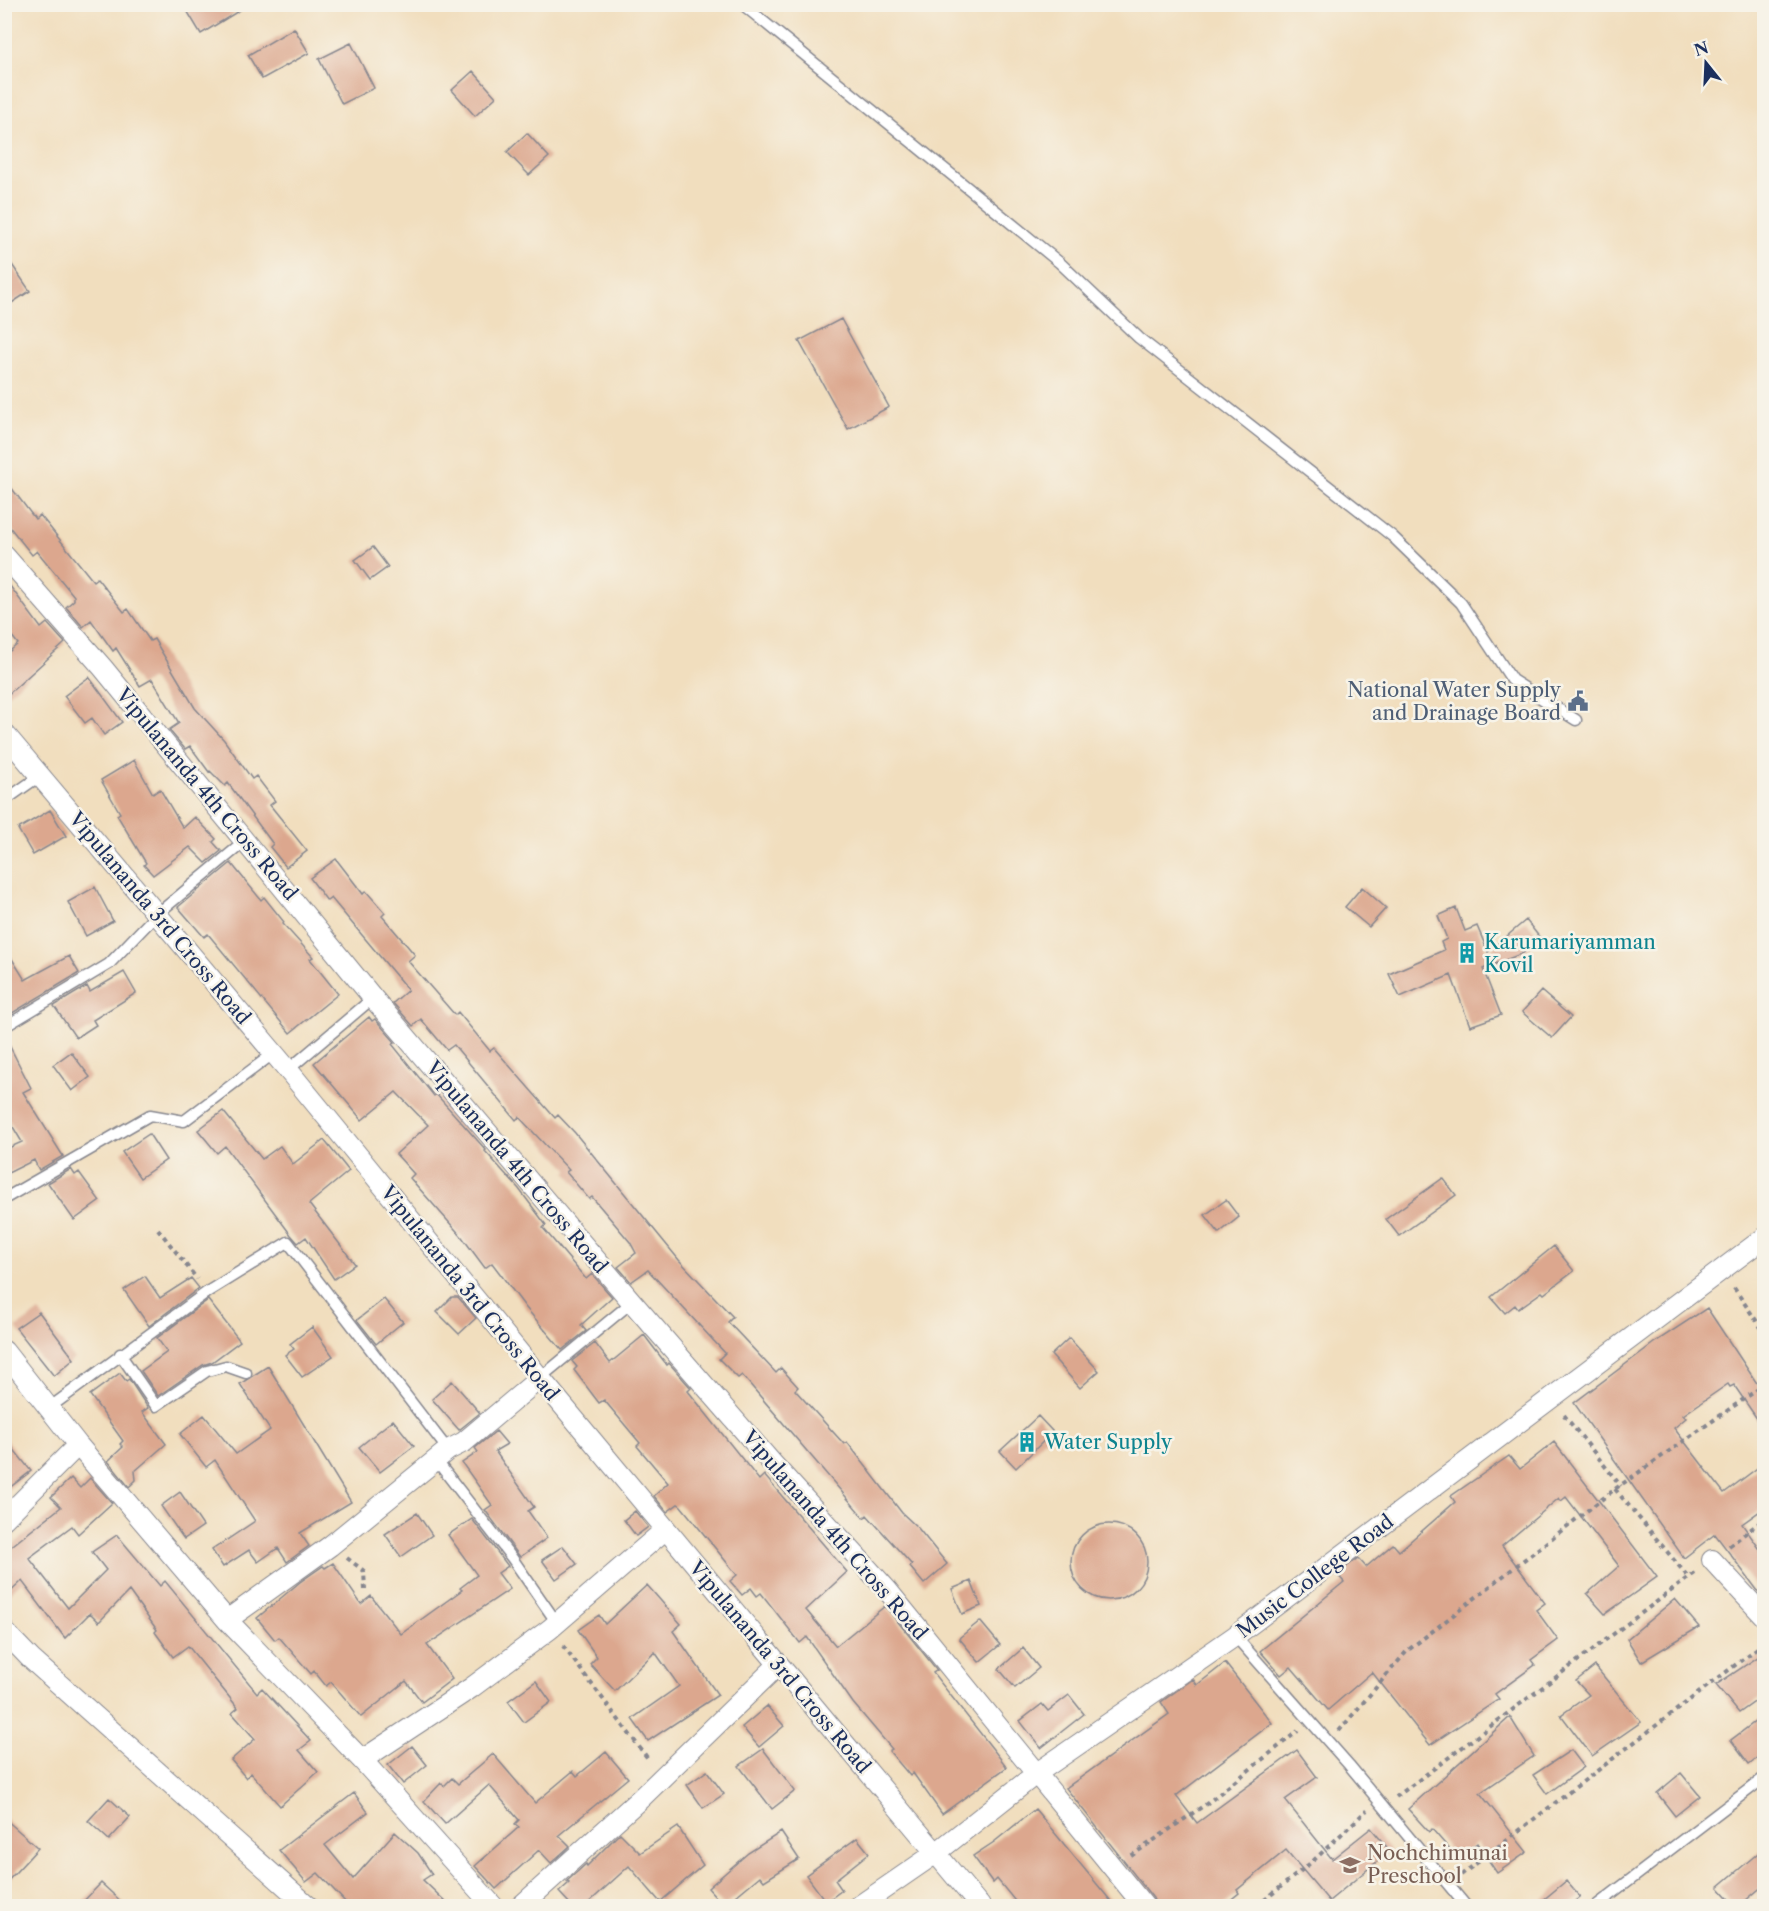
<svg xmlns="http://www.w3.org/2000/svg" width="1769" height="1911" font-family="'Libre Caslon Text',serif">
  <rect width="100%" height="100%" fill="#f7f3e8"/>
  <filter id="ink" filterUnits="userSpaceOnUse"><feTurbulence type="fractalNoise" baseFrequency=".0167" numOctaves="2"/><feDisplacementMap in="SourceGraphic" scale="12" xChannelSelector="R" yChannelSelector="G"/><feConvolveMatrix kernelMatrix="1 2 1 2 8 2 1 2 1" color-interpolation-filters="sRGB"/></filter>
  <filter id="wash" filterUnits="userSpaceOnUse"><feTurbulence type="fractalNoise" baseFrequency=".008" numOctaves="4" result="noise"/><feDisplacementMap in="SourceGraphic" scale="24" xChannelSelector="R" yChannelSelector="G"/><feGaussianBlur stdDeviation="1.35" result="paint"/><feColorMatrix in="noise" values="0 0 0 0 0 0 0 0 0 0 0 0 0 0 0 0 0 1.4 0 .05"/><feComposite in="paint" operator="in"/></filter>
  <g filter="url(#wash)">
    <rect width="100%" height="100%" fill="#f1debe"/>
    <g id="blocks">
      <!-- building -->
      <path fill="#dca78e" d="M 183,4 L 250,4 L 201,34 Z
        M 294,28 L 309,53 L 262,79 L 248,55 Z
        M 351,43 L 374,88 L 342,104 L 319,59 Z
        M 473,71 L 496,97 L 475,116 L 452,90 Z
        M 527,133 L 549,157 L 529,175 L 507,152 Z
        M 4,253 L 30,291 L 4,308 Z
        M 841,319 L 889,407 L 848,429 L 799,341 Z
        M 4,478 L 35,519 L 40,515 L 93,581 L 97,578 L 124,612 L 128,609 L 150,641 L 154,639 L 195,708 L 224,740 L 252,779 L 256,776 L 275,801 L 270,805 L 307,851 L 286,867 L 270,847 L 273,844 L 228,783 L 225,786 L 210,771 L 209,772 L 190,746 L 185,749 L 169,730 L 179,723 L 152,679 L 140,686 L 116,648 L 113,651 L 91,620 L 83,627 L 66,607 L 74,600 L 74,596 L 37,551 L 32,555 L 4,520 Z
        M 373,547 L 388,567 L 370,580 L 355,560 Z
        M 4,578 L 41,628 L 47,623 L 65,643 L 4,698 L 4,656 L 18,644 L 4,626 Z
        M 89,677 L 122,722 L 104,735 L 92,718 L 85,723 L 64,696 Z
        M 134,760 L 153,794 L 160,789 L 183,828 L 195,817 L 216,839 L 213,842 L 221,851 L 206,863 L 190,847 L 153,875 L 144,865 L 146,863 L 117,815 L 120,813 L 101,780 Z
        M 50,810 L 66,836 L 33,855 L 18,829 Z
        M 336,859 L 363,894 L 366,891 L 385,913 L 382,916 L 415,955 L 408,961 L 455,1015 L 458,1012 L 490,1051 L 494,1048 L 555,1118 L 558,1115 L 575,1133 L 679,1260 L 733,1317 L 728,1322 L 776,1373 L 781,1368 L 798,1387 L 795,1390 L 844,1444 L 847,1442 L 902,1513 L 918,1528 L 947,1564 L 924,1584 L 910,1567 L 912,1565 L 867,1515 L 864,1518 L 742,1375 L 738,1378 L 719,1359 L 725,1353 L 648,1270 L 631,1282 L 618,1267 L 636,1253 L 630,1242 L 592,1197 L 589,1199 L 566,1172 L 569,1170 L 519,1117 L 516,1120 L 454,1045 L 447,1050 L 421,1019 L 413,1026 L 393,1003 L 408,990 L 331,898 L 327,901 L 310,878 Z
        M 231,863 L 261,900 L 264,897 L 284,922 L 283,924 L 313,957 L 310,959 L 338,994 L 290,1033 L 208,934 L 204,937 L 178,907 Z
        M 95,887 L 113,921 L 86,936 L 68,902 Z
        M 1362,887 L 1386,908 L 1369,927 L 1345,907 Z
        M 1456,908 L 1465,931 L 1477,926 L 1488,952 L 1526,920 L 1540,938 L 1523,953 L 1483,969 L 1501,1015 L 1470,1026 L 1451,975 L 1400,997 L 1389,974 L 1444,950 L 1441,942 L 1447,939 L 1438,916 Z
        M 4,946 L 25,980 L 69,956 L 79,973 L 4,1018 Z
        M 124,972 L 136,993 L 93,1020 L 96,1025 L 76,1038 L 54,1006 L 87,986 L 90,992 Z
        M 1541,991 L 1571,1017 L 1552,1038 L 1522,1012 Z
        M 369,1017 L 372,1021 L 375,1019 L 395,1042 L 392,1044 L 434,1096 L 436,1094 L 486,1150 L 485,1151 L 519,1189 L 546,1225 L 543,1228 L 586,1279 L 592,1274 L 612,1297 L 581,1325 L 586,1331 L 562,1350 L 526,1308 L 492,1263 L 485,1268 L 462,1237 L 410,1178 L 414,1174 L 396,1154 L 428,1125 L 396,1092 L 362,1120 L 314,1063 Z
        M 4,1035 L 31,1088 L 23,1092 L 63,1156 L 39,1170 L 34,1160 L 4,1175 L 4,1150 L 22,1142 L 4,1112 Z
        M 71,1052 L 90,1077 L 72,1091 L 53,1065 Z
        M 223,1111 L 262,1159 L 280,1146 L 293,1164 L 324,1140 L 349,1171 L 309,1204 L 355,1264 L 334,1279 L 306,1237 L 298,1243 L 291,1235 L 225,1146 L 217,1153 L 198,1130 Z
        M 149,1134 L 166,1160 L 140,1178 L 122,1152 Z
        M 71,1169 L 75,1175 L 79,1172 L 100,1201 L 74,1220 L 48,1183 Z
        M 1443,1178 L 1456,1195 L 1399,1236 L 1386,1219 Z
        M 1226,1200 L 1239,1217 L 1219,1233 L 1205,1215 Z
        M 1554,1246 L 1574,1271 L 1544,1294 L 1542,1292 L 1518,1309 L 1515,1305 L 1505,1313 L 1491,1297 Z
        M 145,1276 L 160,1298 L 191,1278 L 199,1288 L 149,1326 L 124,1290 Z
        M 452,1297 L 458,1297 L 476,1318 L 459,1334 L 437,1312 Z
        M 384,1299 L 403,1322 L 376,1344 L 357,1320 Z
        M 208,1300 L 240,1341 L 212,1362 L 203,1365 L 158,1396 L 141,1371 L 167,1352 L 157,1338 Z
        M 1707,1308 L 1764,1394 L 1764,1429 L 1734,1385 L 1730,1387 L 1728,1384 L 1683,1415 L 1686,1418 L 1674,1428 L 1724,1493 L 1764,1463 L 1764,1508 L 1742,1524 L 1764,1555 L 1764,1599 L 1715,1534 L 1684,1558 L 1574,1403 L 1655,1342 Z
        M 39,1312 L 74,1359 L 54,1376 L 16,1328 Z
        M 312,1327 L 333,1356 L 302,1377 L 285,1355 L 294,1349 L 290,1344 Z
        M 644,1335 L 667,1365 L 669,1363 L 691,1388 L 688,1391 L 759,1480 L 764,1475 L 847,1572 L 806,1610 L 836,1646 L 885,1606 L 937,1670 L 933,1673 L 1007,1767 L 942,1814 L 913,1773 L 910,1776 L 889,1751 L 892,1749 L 853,1703 L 807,1637 L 800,1643 L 761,1593 L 757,1596 L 751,1588 L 742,1595 L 730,1581 L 737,1575 L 681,1506 L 678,1504 L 667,1512 L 654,1496 L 668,1483 L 637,1446 L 640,1443 L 604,1400 L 599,1403 L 574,1370 L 577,1367 L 572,1361 L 595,1343 L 610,1363 Z
        M 1069,1338 L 1099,1371 L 1080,1388 L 1051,1355 Z
        M 268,1366 L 351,1502 L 300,1533 L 309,1546 L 287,1562 L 278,1548 L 258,1562 L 249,1550 L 223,1567 L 212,1550 L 255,1521 L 215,1460 L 206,1467 L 180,1434 L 204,1415 L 236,1454 L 270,1430 L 240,1384 Z
        M 120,1373 L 126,1381 L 129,1379 L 148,1408 L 142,1412 L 166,1444 L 135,1471 L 136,1480 L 129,1487 L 108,1461 L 123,1447 L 120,1444 L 123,1441 L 90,1395 Z
        M 452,1381 L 480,1413 L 459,1430 L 432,1399 Z
        M 1038,1416 L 1053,1432 L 1016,1468 L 1000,1451 Z
        M 393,1420 L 414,1446 L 380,1472 L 359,1447 Z
        M 496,1431 L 507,1444 L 495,1451 L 534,1507 L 528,1511 L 547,1538 L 520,1557 L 485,1510 L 492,1505 L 462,1463 L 478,1452 L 475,1448 Z
        M 4,1437 L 31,1471 L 4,1492 Z
        M 1554,1442 L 1657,1577 L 1605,1614 L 1587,1594 L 1619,1566 L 1566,1497 L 1561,1501 L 1559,1498 L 1502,1546 L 1545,1603 L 1536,1610 L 1558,1640 L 1531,1660 L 1535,1665 L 1495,1694 L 1499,1699 L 1430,1745 L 1372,1672 L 1328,1710 L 1291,1667 L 1281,1675 L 1260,1651 L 1344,1582 L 1337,1574 L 1358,1558 L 1366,1567 L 1393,1544 L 1399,1551 L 1455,1502 L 1451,1496 L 1490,1469 L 1509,1456 L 1520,1469 Z
        M 71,1478 L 80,1488 L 90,1478 L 112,1503 L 78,1534 L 72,1526 L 29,1558 L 68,1608 L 106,1570 L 92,1552 L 117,1535 L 160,1586 L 165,1581 L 257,1693 L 262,1688 L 311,1741 L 299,1750 L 318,1772 L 280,1806 L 251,1773 L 246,1778 L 231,1760 L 255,1739 L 232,1713 L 238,1708 L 188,1646 L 173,1657 L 155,1632 L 157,1630 L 129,1591 L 99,1622 L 90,1613 L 65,1638 L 22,1581 L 4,1598 L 4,1552 L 61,1507 L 51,1497 Z
        M 180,1492 L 203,1526 L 184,1539 L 161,1506 Z
        M 635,1511 L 648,1527 L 636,1536 L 624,1520 Z
        M 417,1513 L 432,1535 L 401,1557 L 385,1534 Z
        M 472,1519 L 508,1566 L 498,1573 L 510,1589 L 427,1645 L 452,1679 L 422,1702 L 406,1681 L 361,1717 L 331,1682 L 326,1686 L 314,1671 L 311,1674 L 279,1637 L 275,1640 L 257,1618 L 300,1582 L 323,1566 L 325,1568 L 333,1563 L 361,1604 L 371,1596 L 401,1634 L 462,1590 L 460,1588 L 477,1575 L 448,1535 Z
        M1071 1562a38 38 0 1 1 76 0a38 38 0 1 1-76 0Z
        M 563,1546 L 577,1564 L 556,1579 L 542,1560 Z
        M 971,1581 L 981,1606 L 962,1614 L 952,1589 Z
        M 647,1585 L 681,1624 L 673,1631 L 718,1695 L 648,1741 L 632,1719 L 679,1686 L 655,1652 L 615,1691 L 590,1664 L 597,1657 L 578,1630 L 599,1615 L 605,1624 Z
        M 1675,1599 L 1699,1627 L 1641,1662 L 1627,1639 Z
        M 980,1621 L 1000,1645 L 979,1662 L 959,1638 Z
        M 1023,1648 L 1039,1668 L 1015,1688 L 999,1669 Z
        M 1764,1653 L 1764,1695 L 1739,1713 L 1716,1685 Z
        M 1225,1663 L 1272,1723 L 1176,1796 L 1197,1823 L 1297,1750 L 1317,1777 L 1285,1800 L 1332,1859 L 1371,1828 L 1390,1851 L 1329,1901 L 1286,1850 L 1237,1890 L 1239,1893 L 1223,1906 L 1156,1906 L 1153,1898 L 1066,1788 L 1169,1714 L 1161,1702 L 1193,1679 L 1197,1685 Z
        M 1595,1666 L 1641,1722 L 1592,1756 L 1561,1715 L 1589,1695 L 1576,1681 Z
        M 536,1681 L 551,1702 L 524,1722 L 508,1701 Z
        M 1069,1695 L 1084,1714 L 1041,1748 L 1020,1721 L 1042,1704 L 1048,1711 Z
        M 767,1706 L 784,1726 L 759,1747 L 742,1727 Z
        M 1764,1715 L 1764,1752 L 1749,1764 L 1731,1740 Z
        M 1510,1717 L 1534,1756 L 1480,1793 L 1527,1852 L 1497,1873 L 1477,1843 L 1458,1859 L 1432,1829 L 1429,1832 L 1408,1809 Z
        M 412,1746 L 427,1765 L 403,1784 L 388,1765 Z
        M 763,1749 L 795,1791 L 772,1809 L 739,1766 Z
        M 1571,1750 L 1584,1767 L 1547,1794 L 1533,1775 Z
        M 606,1752 L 628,1778 L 559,1835 L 570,1846 L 551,1863 L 539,1850 L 496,1889 L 475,1866 L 519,1827 L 515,1824 L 519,1820 L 489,1785 L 445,1824 L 424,1801 L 441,1783 L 444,1786 L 452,1778 L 458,1784 L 493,1754 L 535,1803 L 573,1771 L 577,1776 Z
        M 707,1771 L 724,1794 L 703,1808 L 687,1785 Z
        M 1681,1773 L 1700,1796 L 1675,1816 L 1657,1793 Z
        M 354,1793 L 368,1812 L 325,1845 L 353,1879 L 395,1832 L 418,1853 L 432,1874 L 423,1880 L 450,1906 L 349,1906 L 318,1873 L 306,1882 L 279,1850 Z
        M 109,1798 L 130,1817 L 109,1840 L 88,1821 Z
        M 1035,1809 L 1115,1906 L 1019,1906 L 997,1879 L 993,1883 L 973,1856 L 994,1842 Z
        M 4,1818 L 38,1848 L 4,1885 Z
        M 678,1827 L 703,1865 L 660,1902 L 629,1866 L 585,1906 L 572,1906 L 559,1892 L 569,1883 L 567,1881 L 586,1864 L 587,1866 L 620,1833 L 640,1853 Z
        M 781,1832 L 799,1859 L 764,1881 L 760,1876 L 724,1906 L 708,1888 L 748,1853 Z
        M 857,1838 L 869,1853 L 835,1880 L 842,1890 L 826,1902 L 806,1875 Z
        M 1764,1848 L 1764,1885 L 1739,1906 L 1735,1906 L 1718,1887 Z
        M 1566,1881 L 1580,1897 L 1569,1906 L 1536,1906 Z
        M 101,1883 L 126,1906 L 79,1906 Z"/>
    </g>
  </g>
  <g filter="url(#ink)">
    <use href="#blocks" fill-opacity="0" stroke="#86868e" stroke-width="1.5"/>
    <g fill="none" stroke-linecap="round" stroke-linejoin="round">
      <!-- lane casing -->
      <g stroke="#86868e" stroke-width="13">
        <path id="lane" d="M 742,4 L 1060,263 L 1139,338 L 1392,536 L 1461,603 L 1512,680 L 1576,720
          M 4,801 L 41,775
          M 4,1027 L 109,964 L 156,915 L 244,842
          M 288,1070 L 373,998
          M 4,1199 L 150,1115 L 184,1121 L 274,1053
          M 120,1354 L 156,1406 L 207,1371 L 226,1366 L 246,1373
          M 540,1378 L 632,1302
          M 49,1408 L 207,1292 L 288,1242 L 448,1450
          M 436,1460 L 512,1558 L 557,1623
          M 1235,1636 L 1349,1765 L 1466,1906
          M 1596,1906 L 1764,1778"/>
      </g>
      <!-- street casing -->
      <g stroke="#86868e" stroke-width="22">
        <path id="street" d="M 4,555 L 103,668 L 373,998 L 632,1302 L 772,1463 L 888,1591 L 1144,1906
          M 4,733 L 288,1070 L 540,1378 L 980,1906
          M 4,1351 L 78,1445 L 227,1620 L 362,1760 L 493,1906
          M 4,1519 L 78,1445
          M 1712,1560 L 1764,1616
          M 227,1620 L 330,1546 L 448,1450 L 464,1442 L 540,1378
          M 4,1631 L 31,1659 L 308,1906
          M 362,1760 L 471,1688 L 550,1629 L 666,1529
          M 521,1906 L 641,1798 L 778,1665
          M 859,1906 L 936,1853 L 1037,1773 L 1235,1636 L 1764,1238"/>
      </g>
      <!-- path -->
      <path stroke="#86868e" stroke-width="4" stroke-dasharray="4.5 4.5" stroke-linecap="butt" d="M 158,1229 L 197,1279
        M 1734,1288 L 1764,1332
        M 1564,1415 L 1621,1486
        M 1615,1489 L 1689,1578
        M 1729,1546 L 1764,1519
        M 347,1558 L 364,1571 L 365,1590
        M 563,1646 L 649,1760
        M 1339,1731 L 1407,1651 L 1615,1489 L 1764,1385
        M 1396,1797 L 1695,1573
        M 1131,1856 L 1209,1802 L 1298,1731
        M 1461,1875 L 1764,1643
        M 1257,1906 L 1313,1861 L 1367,1810"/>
      <!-- lane -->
      <use href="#lane" stroke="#fff" stroke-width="10"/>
      <!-- street -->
      <use href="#street" stroke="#fff" stroke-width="20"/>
    </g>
  </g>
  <!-- icons -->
  <defs>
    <g id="civic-bare" transform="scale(1.62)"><path d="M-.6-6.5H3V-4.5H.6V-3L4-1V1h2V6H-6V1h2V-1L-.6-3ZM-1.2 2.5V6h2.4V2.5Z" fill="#5c6f8a" stroke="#f7f3e8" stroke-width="2.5" paint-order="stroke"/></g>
    <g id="building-bare" transform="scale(1.62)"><path d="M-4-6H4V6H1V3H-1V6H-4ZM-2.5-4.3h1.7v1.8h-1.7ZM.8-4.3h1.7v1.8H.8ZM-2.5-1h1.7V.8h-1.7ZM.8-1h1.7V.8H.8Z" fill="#0f9aa8" stroke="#f7f3e8" stroke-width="2.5" paint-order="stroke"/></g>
    <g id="school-bare" transform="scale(1.62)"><path d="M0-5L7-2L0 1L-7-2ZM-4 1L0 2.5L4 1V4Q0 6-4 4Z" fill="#8d6e63" stroke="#f7f3e8" stroke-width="2.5" paint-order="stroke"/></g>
  </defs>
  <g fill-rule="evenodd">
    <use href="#civic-bare" x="1578" y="701"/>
    <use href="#building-bare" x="1467" y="953"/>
    <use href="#building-bare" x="1027" y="1442"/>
    <use href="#school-bare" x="1350" y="1865"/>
  </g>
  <g text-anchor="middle" stroke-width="5" stroke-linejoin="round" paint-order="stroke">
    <!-- service labels -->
    <g font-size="20" fill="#4e5e75" stroke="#f7f3e8" text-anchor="end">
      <text x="1561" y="697">National Water Supply<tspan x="1561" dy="23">and Drainage Board</tspan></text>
    </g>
    <!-- street labels -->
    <g font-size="20" fill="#1b2f5e" stroke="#f7f3e8">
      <text transform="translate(207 794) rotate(50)" y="7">Vipulananda 4th Cross Road</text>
      <text transform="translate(160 918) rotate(50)" y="7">Vipulananda 3rd Cross Road</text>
      <text transform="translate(517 1167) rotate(50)" y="7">Vipulananda 4th Cross Road</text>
      <text transform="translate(470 1293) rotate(51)" y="7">Vipulananda 3rd Cross Road</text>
      <text transform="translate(835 1535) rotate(49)" y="7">Vipulananda 4th Cross Road</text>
      <text transform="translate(1315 1576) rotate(-37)" y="7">Music College Road</text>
      <text transform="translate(780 1667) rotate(50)" y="7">Vipulananda 3rd Cross Road</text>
    </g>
    <!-- culture labels -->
    <g font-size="20" fill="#0d838f" stroke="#f7f3e8" text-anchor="start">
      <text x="1484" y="949">Karumariyamman<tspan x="1484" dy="23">Kovil</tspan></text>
      <text x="1044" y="1449">Water Supply</text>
    </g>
    <!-- education labels -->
    <g font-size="20" fill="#785e54" stroke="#f7f3e8" text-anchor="start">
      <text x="1367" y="1860">Nochchimunai<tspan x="1367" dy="23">Preschool</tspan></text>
    </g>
  </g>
  <!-- margin -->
  <rect width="1769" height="1911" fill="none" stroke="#f7f3e8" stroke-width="24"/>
  <!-- north arrow -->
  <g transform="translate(1706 63) rotate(342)" stroke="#f7f3e8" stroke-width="4.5" paint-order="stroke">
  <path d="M0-4.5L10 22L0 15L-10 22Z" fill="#1b2f5e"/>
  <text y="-9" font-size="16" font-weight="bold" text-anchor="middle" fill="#1b2f5e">N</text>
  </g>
</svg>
